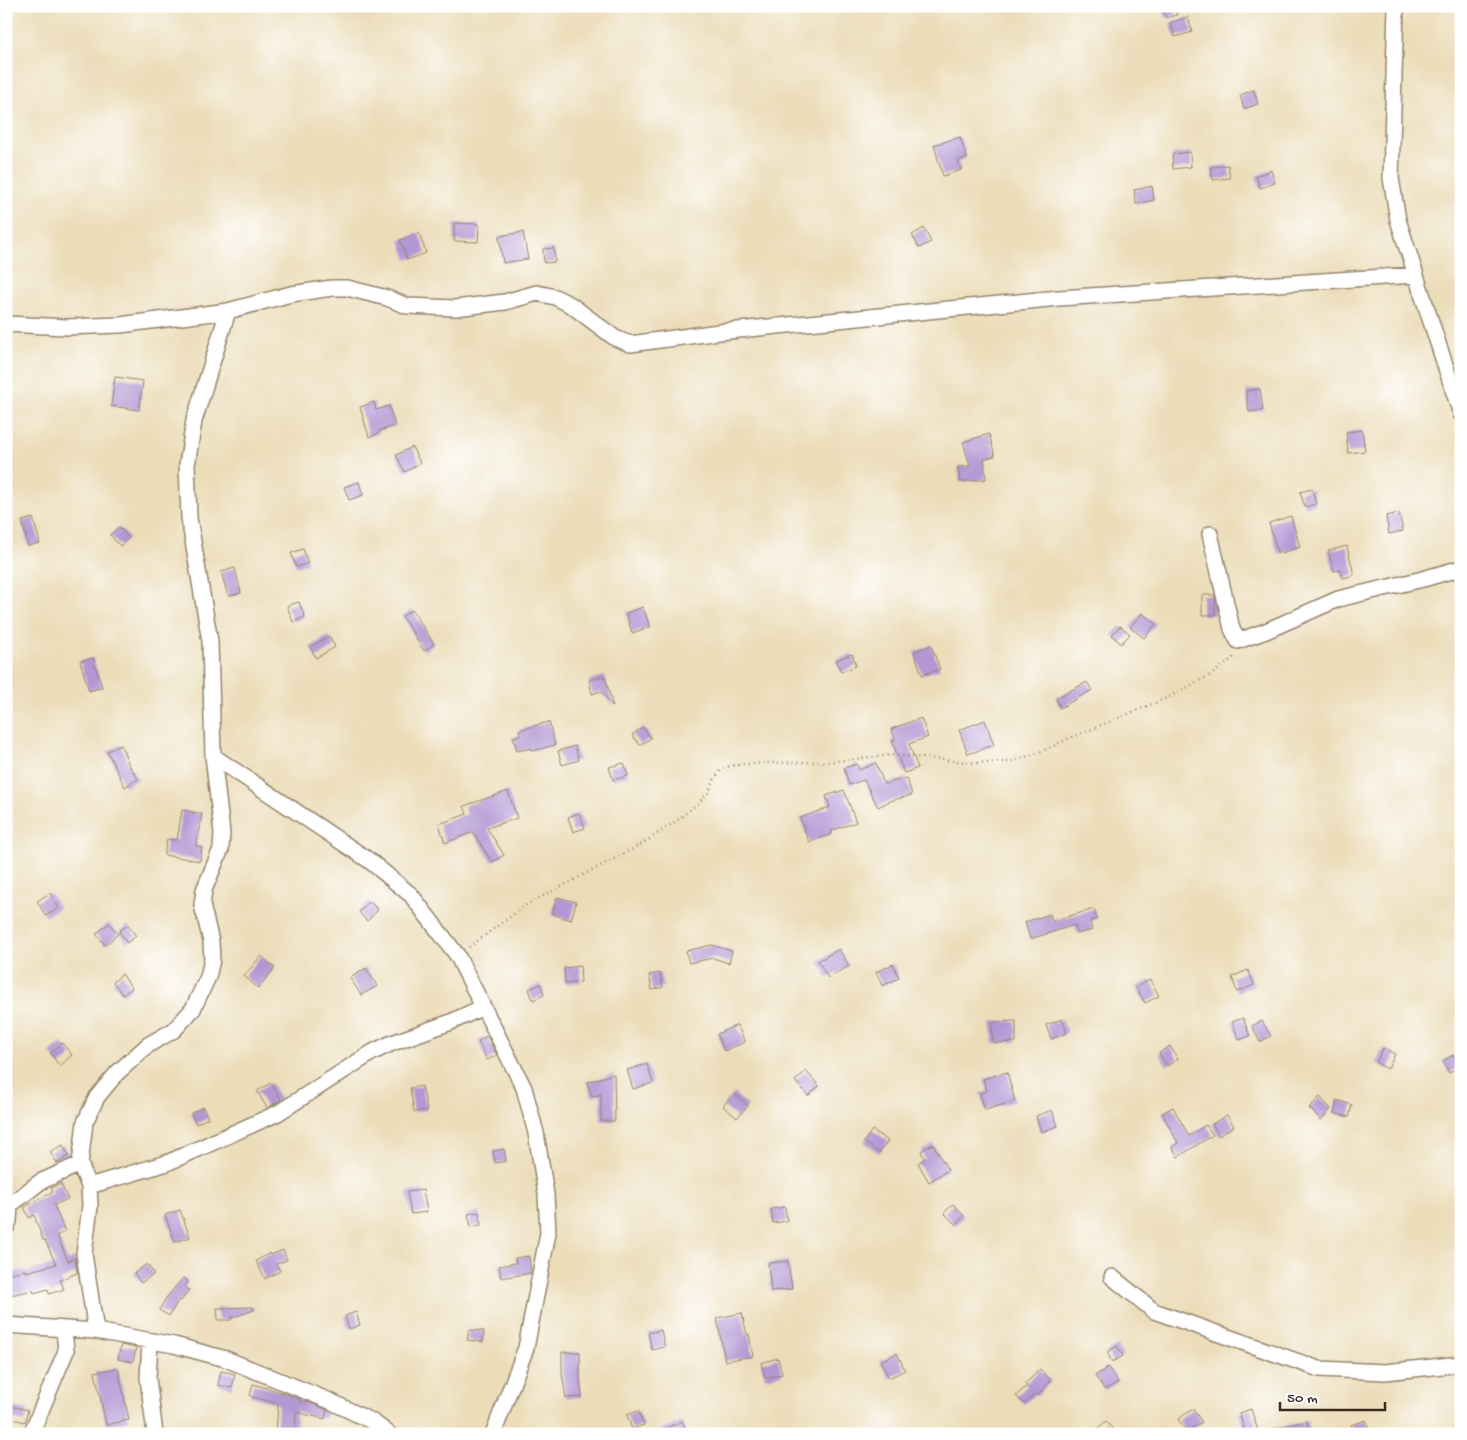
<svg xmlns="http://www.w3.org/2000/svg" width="1467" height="1440" font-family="'Gochi Hand',sans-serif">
  <rect width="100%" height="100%" fill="#fff"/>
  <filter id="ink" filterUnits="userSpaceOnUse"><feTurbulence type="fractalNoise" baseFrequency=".02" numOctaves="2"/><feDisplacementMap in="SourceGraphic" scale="10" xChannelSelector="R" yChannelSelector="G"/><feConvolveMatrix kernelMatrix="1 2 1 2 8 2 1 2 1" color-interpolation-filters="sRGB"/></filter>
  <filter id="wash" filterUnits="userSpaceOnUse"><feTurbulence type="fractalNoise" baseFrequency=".0096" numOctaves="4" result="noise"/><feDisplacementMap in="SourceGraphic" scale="20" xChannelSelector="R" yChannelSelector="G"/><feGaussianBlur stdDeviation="1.12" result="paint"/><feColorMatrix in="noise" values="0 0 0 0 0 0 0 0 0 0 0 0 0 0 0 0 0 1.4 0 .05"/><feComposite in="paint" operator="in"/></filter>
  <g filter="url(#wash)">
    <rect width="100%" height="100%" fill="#ecddb9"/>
    <g id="blocks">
      <!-- building -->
      <path fill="#b297d4" d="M 1162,6 L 1174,6 L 1177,15 L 1166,18 Z
        M 1188,17 L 1192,32 L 1175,37 L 1170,23 Z
        M 1254,90 L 1258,104 L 1244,109 L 1240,95 Z
        M 960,137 L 967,158 L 958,161 L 961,170 L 943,176 L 934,145 Z
        M 1190,152 L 1191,167 L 1173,169 L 1172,154 Z
        M 1228,165 L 1230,178 L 1213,180 L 1211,167 Z
        M 1271,170 L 1275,183 L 1260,188 L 1256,176 Z
        M 1152,186 L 1154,200 L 1136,204 L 1134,190 Z
        M 454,223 L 479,224 L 478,242 L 454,241 Z
        M 924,228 L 931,242 L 919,248 L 912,235 Z
        M 523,232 L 528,259 L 503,263 L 499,236 Z
        M 419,233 L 426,253 L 407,260 L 400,240 Z
        M 554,248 L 555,262 L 544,263 L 543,249 Z
        M 115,377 L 143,381 L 139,410 L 111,406 Z
        M 1260,389 L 1263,410 L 1249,412 L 1246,391 Z
        M 374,402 L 376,410 L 389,406 L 395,426 L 379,431 L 379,433 L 369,437 L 360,407 Z
        M 1362,430 L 1365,451 L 1348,453 L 1346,432 Z
        M 989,434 L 995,456 L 984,459 L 986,479 L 960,482 L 958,467 L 970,466 L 963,442 Z
        M 412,447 L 420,463 L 405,472 L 396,455 Z
        M 359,482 L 363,495 L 349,500 L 344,487 Z
        M 1312,489 L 1316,504 L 1305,507 L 1300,492 Z
        M 1399,513 L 1403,531 L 1389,534 L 1386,516 Z
        M 1291,516 L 1300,547 L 1278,554 L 1269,523 Z
        M 33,518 L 40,543 L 28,546 L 22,521 Z
        M 119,527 L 129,538 L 120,546 L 110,535 Z
        M 1347,546 L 1354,575 L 1343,578 L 1340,570 L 1334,571 L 1328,551 Z
        M 303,549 L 308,563 L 296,567 L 291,553 Z
        M 235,568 L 241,593 L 228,596 L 221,572 Z
        M 1202,595 L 1215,595 L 1215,615 L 1202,615 Z
        M 299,602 L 305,617 L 293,622 L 287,606 Z
        M 643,607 L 650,627 L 632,633 L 626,613 Z
        M 412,610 L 434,644 L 424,651 L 402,616 Z
        M 1142,613 L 1156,624 L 1144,638 L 1130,627 Z
        M 1120,626 L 1130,634 L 1121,644 L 1112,635 Z
        M 329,636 L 335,647 L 316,658 L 310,647 Z
        M 931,645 L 940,669 L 922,675 L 914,652 Z
        M 852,654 L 856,666 L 841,672 L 836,660 Z
        M 93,658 L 102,687 L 89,691 L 80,661 Z
        M 605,676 L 613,707 L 601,691 L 592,694 L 589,680 Z
        M 1087,682 L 1092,690 L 1060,708 L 1056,698 Z
        M 921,718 L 928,737 L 909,744 L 918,768 L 904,773 L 892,741 L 895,739 L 891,729 Z
        M 985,720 L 994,745 L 968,754 L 959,730 Z
        M 549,722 L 555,745 L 532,751 L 532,748 L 517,751 L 513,737 L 520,735 L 519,730 Z
        M 643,727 L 651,738 L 640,745 L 632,735 Z
        M 121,745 L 129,765 L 138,779 L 125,787 L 107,751 Z
        M 575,746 L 579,760 L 562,765 L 558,751 Z
        M 624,763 L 628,776 L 613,780 L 609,767 Z
        M 876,763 L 884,784 L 907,778 L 912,795 L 890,801 L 878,807 L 864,780 L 849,785 L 844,768 L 857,764 L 859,770 Z
        M 844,790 L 856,822 L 831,831 L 832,834 L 809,842 L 800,818 L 830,807 L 826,796 Z
        M 508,791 L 517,818 L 487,828 L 504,855 L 492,862 L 473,832 L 445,843 L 439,824 L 467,814 L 464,806 Z
        M 182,810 L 202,814 L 196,846 L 202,847 L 200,861 L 164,855 L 167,839 L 177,840 Z
        M 579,813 L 585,828 L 573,832 L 568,817 Z
        M 50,893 L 59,908 L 46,916 L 37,901 Z
        M 557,897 L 576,902 L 571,920 L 552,914 Z
        M 369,901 L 378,910 L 367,921 L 359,912 Z
        M 1094,909 L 1097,919 L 1090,921 L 1092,930 L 1077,934 L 1075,925 L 1030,939 L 1025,922 L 1050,914 L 1052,921 Z
        M 109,923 L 118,934 L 105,945 L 96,934 Z
        M 128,925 L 136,936 L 127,943 L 119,931 Z
        M 712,945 L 732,951 L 729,963 L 713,958 L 689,963 L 686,951 Z
        M 839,949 L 849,966 L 828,978 L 818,961 Z
        M 261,956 L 275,968 L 258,988 L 244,976 Z
        M 893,964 L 899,978 L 882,986 L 876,972 Z
        M 580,966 L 581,982 L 565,984 L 564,968 Z
        M 366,968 L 377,986 L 361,995 L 350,978 Z
        M 1248,970 L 1254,985 L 1237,992 L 1232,977 Z
        M 660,973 L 663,987 L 652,990 L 649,975 Z
        M 122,974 L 132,988 L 123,995 L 113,982 Z
        M 1150,980 L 1159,996 L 1145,1003 L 1136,987 Z
        M 541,984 L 544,995 L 533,1000 L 529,989 Z
        M 1243,1018 L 1250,1036 L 1239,1040 L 1232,1022 Z
        M 1062,1019 L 1067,1033 L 1051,1039 L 1046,1025 Z
        M 1016,1021 L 1016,1042 L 993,1043 L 992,1022 Z
        M 1262,1021 L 1271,1036 L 1260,1042 L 1252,1026 Z
        M 737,1025 L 745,1042 L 724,1051 L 717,1034 Z
        M 487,1036 L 497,1055 L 487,1060 L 478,1041 Z
        M 62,1043 L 72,1055 L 60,1066 L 50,1053 Z
        M 1170,1046 L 1178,1059 L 1167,1066 L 1159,1053 Z
        M 1383,1048 L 1395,1054 L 1388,1069 L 1376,1063 Z
        M 1453,1055 L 1460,1067 L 1449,1073 L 1443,1061 Z
        M 647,1064 L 653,1083 L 633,1089 L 627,1070 Z
        M 806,1071 L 819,1086 L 808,1096 L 795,1081 Z
        M 1007,1072 L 1015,1101 L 985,1110 L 980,1093 L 987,1091 L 983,1079 Z
        M 614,1074 L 615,1121 L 601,1121 L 601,1094 L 592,1097 L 587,1082 Z
        M 271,1083 L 281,1100 L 267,1108 L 257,1091 Z
        M 422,1086 L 427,1110 L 414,1112 L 410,1088 Z
        M 734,1093 L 748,1106 L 737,1118 L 723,1106 Z
        M 1320,1097 L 1331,1109 L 1321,1120 L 1309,1108 Z
        M 1337,1100 L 1352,1105 L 1349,1117 L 1334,1113 Z
        M 203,1107 L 208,1118 L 196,1124 L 191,1113 Z
        M 1173,1107 L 1189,1136 L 1206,1125 L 1213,1135 L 1178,1157 L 1172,1147 L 1178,1143 L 1162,1113 Z
        M 1052,1110 L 1058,1126 L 1041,1132 L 1036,1116 Z
        M 1227,1115 L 1234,1126 L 1219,1136 L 1212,1124 Z
        M 872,1130 L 888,1141 L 879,1153 L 864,1142 Z
        M 933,1144 L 948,1170 L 929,1182 L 918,1163 L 925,1159 L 921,1151 Z
        M 63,1145 L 69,1156 L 57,1163 L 50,1152 Z
        M 504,1149 L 506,1161 L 495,1163 L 493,1151 Z
        M 61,1184 L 68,1199 L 54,1205 L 65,1232 L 57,1235 L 68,1261 L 75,1258 L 77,1273 L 60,1280 L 64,1289 L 49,1294 L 48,1289 L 34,1293 L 33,1290 L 6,1296 L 6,1274 L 26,1270 L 26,1272 L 56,1264 L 45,1240 L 43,1240 L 34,1215 L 29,1218 L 24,1207 L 53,1192 L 51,1188 Z
        M 423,1190 L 427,1212 L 411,1214 L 407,1192 Z
        M 953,1204 L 964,1216 L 956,1225 L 944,1213 Z
        M 785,1207 L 787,1221 L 773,1223 L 771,1209 Z
        M 180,1210 L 190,1237 L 175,1242 L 165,1215 Z
        M 479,1212 L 481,1225 L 471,1227 L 468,1214 Z
        M 283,1250 L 287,1260 L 276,1264 L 280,1271 L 265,1279 L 256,1261 L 270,1253 L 271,1255 Z
        M 529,1256 L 531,1273 L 501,1278 L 499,1266 L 516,1263 L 515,1258 Z
        M 788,1261 L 792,1289 L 771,1291 L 768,1263 Z
        M 147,1264 L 154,1274 L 141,1283 L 134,1273 Z
        M 183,1278 L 188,1281 L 185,1287 L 189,1290 L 181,1301 L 179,1299 L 169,1316 L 159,1310 L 166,1298 Z
        M 253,1307 L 254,1310 L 231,1318 L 231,1320 L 218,1320 L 217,1308 Z
        M 356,1312 L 360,1325 L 349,1329 L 345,1316 Z
        M 742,1313 L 747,1335 L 749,1334 L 753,1356 L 725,1361 L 717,1318 Z
        M 469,1330 L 484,1331 L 483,1342 L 467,1340 Z
        M 661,1330 L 665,1347 L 652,1350 L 648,1333 Z
        M 121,1345 L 136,1348 L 133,1362 L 118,1359 Z
        M 1117,1346 L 1123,1356 L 1112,1362 L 1107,1352 Z
        M 562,1352 L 580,1352 L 580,1380 L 582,1397 L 566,1398 L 562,1373 Z
        M 897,1353 L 905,1370 L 889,1378 L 880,1361 Z
        M 778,1358 L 782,1374 L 765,1378 L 761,1363 Z
        M 1108,1367 L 1118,1382 L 1105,1390 L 1095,1376 Z
        M 118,1368 L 129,1420 L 106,1425 L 95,1372 Z
        M 1040,1369 L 1051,1381 L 1037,1396 L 1035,1394 L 1024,1404 L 1016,1396 L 1027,1386 L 1025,1384 Z
        M 221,1371 L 235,1374 L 232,1388 L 218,1385 Z
        M 253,1384 L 284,1393 L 300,1399 L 299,1401 L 311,1403 L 327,1410 L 325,1419 L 296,1412 L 295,1434 L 276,1434 L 278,1404 L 250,1396 Z
        M 6,1405 L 28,1410 L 25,1422 L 6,1417 Z
        M 1193,1409 L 1202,1422 L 1186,1432 L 1178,1419 Z
        M 1251,1409 L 1259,1434 L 1246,1434 L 1239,1413 Z
        M 638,1411 L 644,1425 L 632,1429 L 627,1415 Z
        M 1366,1420 L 1370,1434 L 1354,1434 L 1351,1425 Z
        M 682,1421 L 688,1434 L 653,1434 Z
        M 1106,1421 L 1117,1434 L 1091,1434 Z
        M 1307,1421 L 1310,1434 L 1272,1434 L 1271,1429 Z"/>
    </g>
  </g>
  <g filter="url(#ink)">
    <use href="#blocks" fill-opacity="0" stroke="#94846c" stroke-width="1"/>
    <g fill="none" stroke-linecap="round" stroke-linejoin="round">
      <!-- street casing -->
      <g stroke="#94846c" stroke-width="18">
        <path id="street" d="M 1396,6 L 1391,178 L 1398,220 L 1461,414
          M 228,311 L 194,421 L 187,465 L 189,518 L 210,641 L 213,756 L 370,861 L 411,895 L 457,955 L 524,1088 L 536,1133 L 546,1194 L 548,1233 L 526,1348 L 493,1434
          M 6,324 L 66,327 L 120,325 L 228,311 L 291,294 L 332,288 L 347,288 L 387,298 L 407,306 L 455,308 L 505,302 L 537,293 L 555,297 L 571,305 L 615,338 L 630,344 L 719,332 L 1059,298 L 1415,275
          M 1210,534 L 1232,629 L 1238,641 L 1266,631 L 1338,599 L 1423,579 L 1461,568
          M 89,1186 L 167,1163 L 278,1113 L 373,1052 L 392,1043 L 451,1022 L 483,1007
          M 6,1228 L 9,1221 L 10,1205 L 40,1182 L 80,1164
          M 1112,1277 L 1154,1311 L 1319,1369 L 1385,1372 L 1461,1364
          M 6,1325 L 96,1331 L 174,1345 L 226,1359 L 330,1401 L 373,1422 L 389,1434
          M 96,1331 L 84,1254 L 90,1206 L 89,1186 L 80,1164 L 85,1122 L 97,1097 L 117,1073 L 148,1045 L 174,1030 L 193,1009 L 208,977 L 212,960 L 211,941 L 202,905 L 204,890 L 221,849 L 222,833 L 213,756
          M 150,1341 L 148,1378 L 155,1434
          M 31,1434 L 66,1351 L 64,1329"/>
      </g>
      <!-- path -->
      <path stroke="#94846c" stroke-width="2.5" stroke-dasharray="1 4" stroke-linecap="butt" d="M 469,947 L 526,905 L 642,844 L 679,819 L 697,804 L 709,792 L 715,778 L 722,769 L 734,765 L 765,763 L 826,762 L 893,755 L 977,763 L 1010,762 L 1038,753 L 1068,739 L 1169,697 L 1214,673 L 1233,658 L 1234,654"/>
      <!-- street -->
      <use href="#street" stroke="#fff" stroke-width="15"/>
    </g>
  </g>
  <!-- margin -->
  <rect width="1467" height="1440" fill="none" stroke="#fff" stroke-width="25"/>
  <!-- scale -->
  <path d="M1280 1402v8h105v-8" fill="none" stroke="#3b2a1e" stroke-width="2.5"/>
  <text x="1287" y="1402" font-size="15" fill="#3b2a1e" stroke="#ffffff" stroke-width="4" paint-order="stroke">50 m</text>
</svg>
